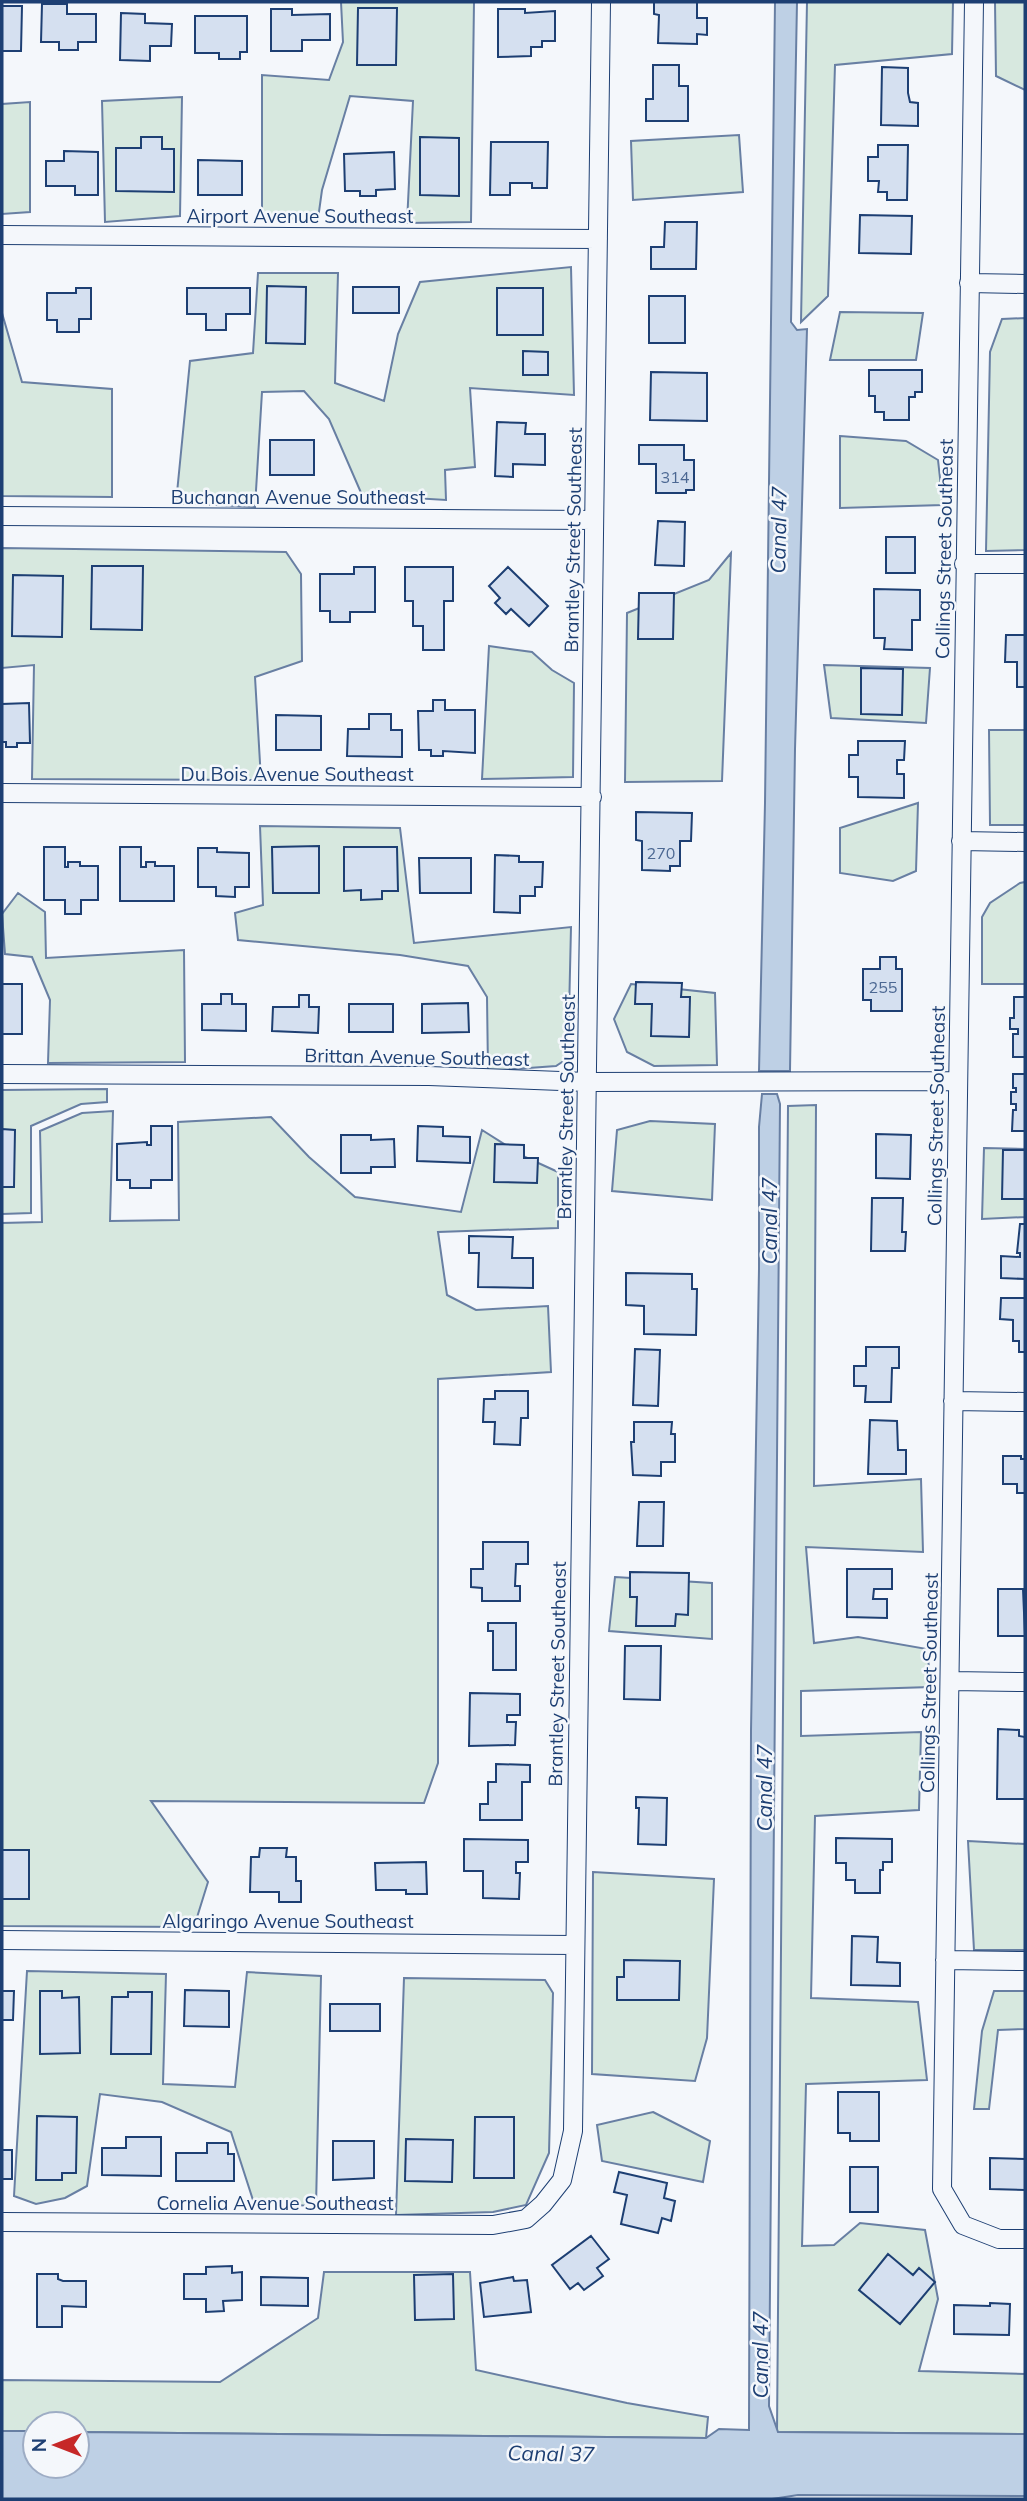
<svg xmlns="http://www.w3.org/2000/svg" width="1027" height="2501" font-family="Mulish,sans-serif">
  <rect width="100%" height="100%" fill="#f4f7fb"/>
  <!-- green -->
  <path fill="#d7e8df" stroke="#687fa3" stroke-width="2" d="M 341,2 L 474,2 L 471,222 L 407,223 L 413,101 L 350,96 L 322,190 L 318,219 L 262,218 L 262,75 L 329,80 L 343,42 Z
    M 807,2 L 953,2 L 952,54 L 835,65 L 828,296 L 801,322 Z
    M 995,2 L 1025,2 L 1025,90 L 996,76 Z
    M 182,97 L 180,216 L 105,222 L 102,101 Z
    M 30,102 L 30,212 L 2,214 L 2,104 Z
    M 739,135 L 743,192 L 633,200 L 631,141 Z
    M 571,267 L 574,395 L 470,388 L 475,467 L 445,470 L 446,500 L 362,495 L 329,419 L 304,391 L 262,392 L 255,507 L 176,503 L 190,361 L 253,353 L 258,273 L 338,273 L 335,383 L 384,401 L 398,334 L 420,282 Z
    M 840,312 L 923,313 L 916,360 L 830,360 Z
    M 2,313 L 22,382 L 112,389 L 112,497 L 2,496 Z
    M 1025,318 L 1025,550 L 986,551 L 990,352 L 1002,319 Z
    M 840,436 L 906,441 L 938,460 L 943,505 L 840,508 Z
    M 2,548 L 286,552 L 301,574 L 302,661 L 255,677 L 261,780 L 32,779 L 34,665 L 2,668 Z
    M 731,553 L 722,781 L 625,782 L 627,613 L 709,580 Z
    M 489,646 L 532,652 L 552,670 L 574,683 L 573,777 L 482,779 Z
    M 824,665 L 930,668 L 926,723 L 831,718 Z
    M 989,730 L 1025,730 L 1025,825 L 990,825 Z
    M 918,803 L 916,871 L 893,881 L 840,873 L 840,828 Z
    M 260,826 L 400,828 L 414,943 L 571,927 L 568,1058 L 556,1066 L 488,1071 L 487,997 L 468,966 L 400,955 L 238,940 L 235,913 L 263,905 Z
    M 1025,882 L 1025,984 L 982,984 L 982,917 L 990,903 L 1020,883 Z
    M 18,893 L 45,912 L 46,958 L 184,950 L 185,1062 L 48,1063 L 50,1000 L 32,957 L 5,954 L 2,914 Z
    M 631,984 L 715,993 L 717,1065 L 654,1066 L 627,1052 L 614,1019 Z
    M 107,1089 L 107,1102 L 81,1104 L 31,1126 L 31,1213 L 2,1214 L 2,1090 Z
    M 816,1105 L 814,1486 L 921,1479 L 923,1552 L 806,1547 L 814,1643 L 858,1637 L 927,1649 L 931,1687 L 801,1691 L 801,1736 L 921,1732 L 919,1810 L 815,1816 L 811,1998 L 918,2002 L 927,2080 L 806,2084 L 802,2246 L 834,2245 L 860,2223 L 925,2230 L 938,2299 L 919,2371 L 1025,2374 L 1025,2434 L 777,2432 L 788,1106 Z
    M 113,1111 L 110,1221 L 179,1220 L 178,1122 L 271,1117 L 309,1157 L 355,1197 L 461,1212 L 482,1130 L 523,1156 L 558,1172 L 558,1228 L 438,1232 L 447,1295 L 476,1310 L 548,1306 L 551,1372 L 438,1379 L 438,1763 L 424,1803 L 151,1801 L 208,1882 L 194,1927 L 2,1926 L 2,1223 L 42,1222 L 40,1131 L 82,1113 Z
    M 650,1121 L 715,1124 L 712,1200 L 612,1191 L 617,1130 Z
    M 984,1148 L 1025,1149 L 1025,1217 L 982,1219 Z
    M 615,1577 L 712,1583 L 712,1639 L 609,1631 Z
    M 968,1841 L 1025,1844 L 1025,1950 L 974,1950 Z
    M 593,1872 L 714,1879 L 707,2038 L 695,2081 L 592,2074 Z
    M 27,1971 L 166,1974 L 163,2084 L 235,2087 L 247,1972 L 321,1976 L 316,2207 L 253,2200 L 231,2132 L 162,2102 L 100,2094 L 87,2186 L 65,2198 L 36,2204 L 14,2196 Z
    M 404,1978 L 545,1980 L 553,1993 L 549,2153 L 526,2205 L 493,2212 L 396,2215 Z
    M 994,1991 L 1025,1991 L 1025,2029 L 998,2030 L 989,2109 L 974,2109 L 982,2031 Z
    M 653,2112 L 710,2141 L 703,2182 L 602,2161 L 597,2125 Z
    M 324,2272 L 470,2272 L 476,2370 L 627,2403 L 708,2417 L 706,2438 L 77,2432 L 77,2424 L 35,2424 L 35,2431 L 2,2431 L 2,2380 L 220,2382 L 318,2318 Z"/>
  <!-- water -->
  <path fill="#bed0e5" stroke="#687fa3" stroke-width="2" d="M 775,2 L 797,2 L 791,322 L 797,330 L 807,329 L 795,749 L 790,1071 L 759,1071 L 765,803 Z
    M 762,1094 L 777,1094 L 780,1104 L 769,2406 L 778,2432 L 1025,2434 L 1025,2496 L 798,2495 L 772,2499 L 2,2499 L 2,2431 L 35,2431 L 35,2466 L 77,2466 L 77,2432 L 706,2438 L 719,2429 L 749,2430 L 751,1731 L 759,1269 L 759,1127 Z"/>
  <!-- building -->
  <path fill="#d5e0f0" stroke="#1d3f73" stroke-width="2" d="M 654,2 L 697,2 L 697,18 L 707,18 L 707,35 L 697,34 L 697,44 L 658,43 L 659,15 L 654,14 Z
    M 42,4 L 67,4 L 67,14 L 96,14 L 96,42 L 78,42 L 78,50 L 59,50 L 59,42 L 41,42 Z
    M 2,6 L 22,6 L 21,51 L 2,51 Z
    M 358,8 L 397,8 L 396,65 L 357,65 Z
    M 271,9 L 292,9 L 292,15 L 330,14 L 330,40 L 302,40 L 302,51 L 271,51 Z
    M 498,9 L 525,9 L 525,13 L 555,11 L 555,41 L 542,41 L 542,47 L 531,47 L 531,56 L 498,57 Z
    M 121,13 L 145,14 L 145,23 L 172,24 L 171,46 L 150,46 L 150,61 L 120,60 Z
    M 195,16 L 247,16 L 247,52 L 240,52 L 240,59 L 219,59 L 219,53 L 195,53 Z
    M 653,65 L 679,65 L 679,86 L 688,86 L 688,121 L 646,121 L 646,99 L 653,99 Z
    M 882,67 L 908,68 L 908,93 L 910,102 L 918,103 L 918,126 L 881,125 Z
    M 141,137 L 162,137 L 162,149 L 174,149 L 174,192 L 116,191 L 116,148 L 141,148 Z
    M 420,137 L 459,138 L 459,196 L 420,195 Z
    M 491,142 L 548,142 L 547,188 L 532,188 L 532,183 L 510,183 L 510,195 L 490,195 Z
    M 878,145 L 908,145 L 907,200 L 887,200 L 887,192 L 878,192 L 879,181 L 868,181 L 868,157 L 878,157 Z
    M 64,151 L 98,152 L 98,195 L 75,195 L 75,186 L 46,186 L 46,161 L 64,161 Z
    M 394,152 L 395,189 L 376,190 L 376,196 L 360,196 L 360,191 L 345,191 L 344,154 Z
    M 198,160 L 242,161 L 242,195 L 198,195 Z
    M 860,215 L 912,216 L 911,254 L 859,253 Z
    M 665,222 L 697,222 L 696,269 L 651,269 L 651,247 L 664,247 Z
    M 267,286 L 306,287 L 305,344 L 266,343 Z
    M 353,287 L 399,287 L 399,313 L 353,313 Z
    M 76,288 L 91,288 L 91,319 L 79,319 L 79,332 L 57,332 L 57,320 L 47,320 L 47,293 L 76,293 Z
    M 187,288 L 250,288 L 250,314 L 226,314 L 226,330 L 206,330 L 206,314 L 187,314 Z
    M 497,288 L 543,288 L 543,335 L 497,335 Z
    M 649,296 L 685,296 L 685,343 L 649,343 Z
    M 523,351 L 548,352 L 548,375 L 523,375 Z
    M 869,370 L 922,370 L 922,392 L 915,392 L 915,397 L 909,397 L 909,420 L 884,420 L 884,412 L 875,412 L 875,396 L 869,396 Z
    M 651,372 L 707,373 L 707,421 L 650,420 Z
    M 497,422 L 526,423 L 525,434 L 545,434 L 545,465 L 513,464 L 513,477 L 495,476 Z
    M 270,440 L 314,440 L 314,475 L 270,475 Z
    M 639,445 L 684,445 L 684,460 L 694,460 L 694,490 L 686,490 L 686,493 L 656,493 L 656,464 L 639,464 Z
    M 658,521 L 685,522 L 684,566 L 655,565 Z
    M 886,537 L 915,537 L 915,573 L 886,573 Z
    M 92,566 L 143,566 L 142,630 L 91,629 Z
    M 354,567 L 375,567 L 375,612 L 350,612 L 350,622 L 330,622 L 330,611 L 320,611 L 320,574 L 354,574 Z
    M 405,567 L 453,567 L 453,601 L 444,601 L 444,650 L 423,650 L 423,626 L 413,626 L 413,601 L 405,601 Z
    M 508,567 L 548,606 L 529,626 L 511,609 L 506,614 L 495,603 L 500,598 L 489,586 Z
    M 13,575 L 63,576 L 62,637 L 12,636 Z
    M 874,589 L 920,590 L 920,620 L 912,620 L 912,650 L 884,649 L 885,638 L 874,638 Z
    M 639,593 L 674,593 L 673,639 L 638,639 Z
    M 1006,635 L 1025,635 L 1025,687 L 1017,687 L 1017,662 L 1005,662 Z
    M 861,668 L 903,669 L 902,715 L 861,714 Z
    M 433,700 L 445,700 L 445,710 L 475,710 L 475,753 L 443,751 L 443,756 L 431,756 L 431,750 L 419,750 L 418,711 L 433,711 Z
    M 29,703 L 30,743 L 17,743 L 17,747 L 6,747 L 6,742 L 2,742 L 2,704 Z
    M 369,714 L 391,714 L 391,730 L 402,730 L 402,757 L 347,756 L 348,729 L 369,729 Z
    M 276,715 L 321,716 L 321,750 L 276,750 Z
    M 858,741 L 905,741 L 904,760 L 897,760 L 897,774 L 904,774 L 904,798 L 858,797 L 858,777 L 849,777 L 849,755 L 858,755 Z
    M 636,812 L 692,813 L 691,841 L 680,841 L 680,866 L 670,866 L 670,871 L 642,870 L 642,841 L 636,840 Z
    M 319,846 L 319,893 L 273,893 L 272,847 Z
    M 44,847 L 65,847 L 65,867 L 68,867 L 68,862 L 80,862 L 80,866 L 98,866 L 98,900 L 81,900 L 81,914 L 65,914 L 65,900 L 44,900 Z
    M 120,847 L 141,847 L 141,867 L 146,867 L 146,862 L 155,862 L 155,866 L 174,866 L 174,901 L 120,901 Z
    M 344,847 L 397,847 L 398,891 L 382,891 L 382,899 L 361,900 L 361,890 L 344,891 Z
    M 198,848 L 217,848 L 217,852 L 249,853 L 249,887 L 235,887 L 235,897 L 216,896 L 216,887 L 198,887 Z
    M 495,855 L 519,856 L 519,862 L 543,862 L 542,887 L 535,887 L 535,896 L 520,896 L 520,913 L 494,912 Z
    M 419,858 L 471,858 L 471,893 L 420,893 Z
    M 880,957 L 896,957 L 896,969 L 902,969 L 902,1011 L 871,1011 L 871,1000 L 863,1000 L 863,969 L 880,969 Z
    M 636,982 L 682,983 L 681,997 L 690,997 L 689,1037 L 651,1036 L 652,1004 L 635,1004 Z
    M 2,984 L 22,984 L 22,1034 L 2,1034 Z
    M 221,994 L 232,994 L 232,1004 L 246,1004 L 246,1031 L 202,1030 L 202,1004 L 221,1004 Z
    M 299,995 L 309,995 L 309,1007 L 319,1007 L 318,1033 L 272,1031 L 273,1007 L 299,1007 Z
    M 1014,997 L 1025,997 L 1025,1057 L 1013,1057 L 1013,1034 L 1018,1034 L 1018,1029 L 1010,1029 L 1010,1018 L 1014,1018 Z
    M 468,1003 L 469,1032 L 422,1033 L 422,1004 Z
    M 349,1004 L 393,1004 L 393,1032 L 349,1032 Z
    M 1013,1074 L 1025,1074 L 1025,1131 L 1012,1131 L 1013,1110 L 1016,1110 L 1016,1104 L 1011,1104 L 1011,1092 L 1016,1092 L 1016,1088 L 1013,1088 Z
    M 151,1126 L 172,1126 L 172,1180 L 151,1180 L 151,1188 L 130,1188 L 130,1180 L 117,1180 L 117,1144 L 147,1142 L 147,1145 L 151,1145 Z
    M 418,1126 L 443,1127 L 443,1136 L 470,1137 L 470,1163 L 417,1161 Z
    M 2,1129 L 15,1130 L 14,1187 L 2,1187 Z
    M 876,1134 L 911,1135 L 910,1179 L 876,1178 Z
    M 341,1135 L 371,1135 L 371,1140 L 394,1139 L 395,1167 L 371,1167 L 371,1173 L 341,1173 Z
    M 495,1144 L 524,1145 L 524,1158 L 538,1158 L 537,1183 L 494,1182 Z
    M 1003,1150 L 1025,1150 L 1025,1199 L 1002,1199 Z
    M 872,1198 L 903,1198 L 902,1232 L 906,1232 L 905,1251 L 871,1251 Z
    M 1020,1224 L 1025,1224 L 1025,1279 L 1001,1278 L 1001,1256 L 1020,1257 L 1020,1253 L 1017,1253 Z
    M 469,1236 L 513,1237 L 512,1258 L 533,1258 L 533,1288 L 478,1287 L 479,1253 L 469,1253 Z
    M 626,1273 L 692,1274 L 692,1289 L 697,1289 L 696,1335 L 644,1334 L 644,1306 L 626,1305 Z
    M 1001,1298 L 1025,1298 L 1025,1352 L 1019,1352 L 1019,1341 L 1013,1341 L 1013,1320 L 1000,1319 Z
    M 866,1347 L 899,1347 L 899,1368 L 892,1368 L 891,1402 L 865,1402 L 866,1386 L 854,1386 L 854,1366 L 866,1366 Z
    M 635,1349 L 660,1350 L 658,1406 L 633,1405 Z
    M 495,1391 L 528,1391 L 528,1418 L 521,1418 L 520,1445 L 494,1444 L 495,1422 L 483,1422 L 484,1399 L 495,1399 Z
    M 870,1420 L 897,1421 L 898,1450 L 906,1450 L 906,1474 L 868,1474 Z
    M 634,1422 L 672,1422 L 671,1434 L 675,1434 L 675,1462 L 661,1462 L 661,1476 L 633,1475 L 631,1442 L 634,1442 Z
    M 1003,1456 L 1021,1456 L 1021,1459 L 1025,1459 L 1025,1493 L 1017,1493 L 1017,1484 L 1003,1484 Z
    M 639,1502 L 664,1502 L 663,1546 L 637,1546 Z
    M 483,1542 L 528,1542 L 528,1564 L 516,1564 L 515,1586 L 520,1586 L 520,1601 L 482,1601 L 482,1588 L 471,1587 L 471,1569 L 483,1569 Z
    M 847,1569 L 892,1569 L 892,1589 L 874,1589 L 873,1599 L 887,1599 L 887,1618 L 847,1617 Z
    M 630,1572 L 689,1573 L 688,1615 L 676,1614 L 675,1626 L 636,1626 L 637,1597 L 630,1597 Z
    M 998,1589 L 1023,1589 L 1025,1636 L 998,1636 Z
    M 488,1623 L 516,1623 L 516,1670 L 493,1670 L 493,1631 L 488,1631 Z
    M 625,1646 L 661,1646 L 660,1700 L 624,1699 Z
    M 470,1693 L 520,1694 L 520,1715 L 507,1715 L 507,1722 L 516,1722 L 515,1745 L 469,1746 Z
    M 998,1729 L 1019,1730 L 1019,1736 L 1025,1737 L 1025,1799 L 997,1799 Z
    M 496,1764 L 530,1765 L 530,1782 L 522,1782 L 522,1820 L 480,1820 L 480,1804 L 488,1804 L 488,1782 L 496,1782 Z
    M 636,1797 L 667,1798 L 666,1845 L 638,1844 L 639,1808 L 636,1808 Z
    M 836,1838 L 892,1839 L 892,1862 L 883,1862 L 883,1870 L 880,1870 L 880,1893 L 855,1893 L 855,1880 L 846,1880 L 846,1863 L 836,1863 Z
    M 464,1839 L 528,1840 L 528,1862 L 516,1862 L 516,1873 L 520,1873 L 519,1899 L 483,1898 L 483,1871 L 464,1871 Z
    M 260,1848 L 287,1848 L 286,1857 L 296,1857 L 296,1881 L 301,1881 L 301,1902 L 279,1902 L 279,1892 L 250,1892 L 251,1857 L 259,1857 Z
    M 2,1850 L 29,1850 L 29,1899 L 2,1899 Z
    M 426,1862 L 427,1894 L 406,1894 L 406,1890 L 376,1890 L 375,1863 Z
    M 852,1936 L 878,1937 L 877,1962 L 900,1963 L 900,1986 L 851,1985 Z
    M 624,1960 L 680,1961 L 679,2000 L 617,2000 L 617,1977 L 624,1977 Z
    M 185,1990 L 229,1991 L 229,2027 L 184,2026 Z
    M 2,1991 L 14,1991 L 13,2020 L 2,2020 Z
    M 40,1991 L 62,1991 L 62,1998 L 79,1997 L 80,2053 L 40,2054 Z
    M 128,1992 L 152,1992 L 151,2054 L 111,2054 L 112,1997 L 128,1997 Z
    M 330,2004 L 380,2004 L 380,2031 L 330,2031 Z
    M 838,2092 L 879,2092 L 879,2141 L 850,2141 L 850,2133 L 838,2133 Z
    M 37,2116 L 77,2117 L 76,2173 L 62,2173 L 62,2180 L 36,2180 Z
    M 475,2117 L 514,2117 L 514,2178 L 474,2178 Z
    M 126,2137 L 161,2137 L 161,2176 L 102,2175 L 102,2148 L 126,2148 Z
    M 406,2139 L 453,2140 L 452,2182 L 405,2181 Z
    M 333,2141 L 374,2141 L 374,2178 L 333,2180 Z
    M 207,2143 L 228,2143 L 228,2154 L 234,2154 L 234,2181 L 176,2181 L 176,2153 L 207,2153 Z
    M 2,2150 L 12,2150 L 12,2179 L 2,2179 Z
    M 990,2158 L 1025,2159 L 1025,2190 L 990,2189 Z
    M 850,2167 L 878,2167 L 878,2212 L 850,2212 Z
    M 619,2172 L 667,2183 L 664,2198 L 675,2201 L 671,2221 L 662,2218 L 658,2233 L 621,2224 L 627,2195 L 614,2192 Z
    M 591,2236 L 609,2259 L 597,2268 L 603,2276 L 584,2290 L 578,2283 L 570,2289 L 552,2265 Z
    M 888,2254 L 913,2275 L 919,2268 L 935,2282 L 900,2324 L 859,2290 Z
    M 232,2266 L 232,2273 L 242,2272 L 242,2300 L 223,2301 L 224,2311 L 206,2312 L 206,2299 L 184,2299 L 184,2274 L 206,2274 L 206,2267 Z
    M 37,2274 L 58,2274 L 58,2279 L 63,2281 L 86,2281 L 86,2307 L 62,2306 L 62,2327 L 37,2327 Z
    M 453,2274 L 454,2319 L 415,2320 L 414,2275 Z
    M 261,2277 L 308,2278 L 308,2306 L 261,2305 Z
    M 513,2277 L 514,2281 L 527,2280 L 531,2312 L 484,2317 L 480,2283 Z
    M 990,2303 L 1010,2304 L 1009,2335 L 954,2334 L 954,2305 L 990,2306 Z"/>
  <g fill="none" stroke-linecap="round" stroke-linejoin="round">
    <!-- street casing -->
    <g stroke="#1d3f73" stroke-width="20">
      <path id="street" d="M 974,2 L 942,2189 L 963,2225 L 999,2239 L 1025,2239
        M 2,235 L 598,239
        M 969,283 L 1025,284
        M 2,516 L 594,520
        M 964,564 L 1025,564
        M 2,793 L 592,797
        M 961,841 L 1025,842
        M 2,1074 L 429,1076 L 587,1082 L 957,1081
        M 953,1401 L 1025,1402
        M 951,1681 L 1025,1682
        M 2,1940 L 574,1945
        M 945,1960 L 1025,1961
        M 2,2222 L 493,2225 L 526,2219 L 543,2204 L 562,2180 L 573,2131 L 601,2"/>
    </g>
    <!-- street -->
    <use href="#street" stroke="#f4f7fb" stroke-width="18"/>
  </g>
  <g text-anchor="middle" stroke-width="5" stroke-linejoin="round" paint-order="stroke">
    <!-- number labels -->
    <g font-size="16" fill="#4b6792">
      <text x="675" y="483">314</text>
      <text x="661" y="859">270</text>
      <text x="883" y="993">255</text>
    </g>
    <!-- street labels -->
    <g font-size="19" fill="#1d3f73" stroke="#f4f7fb">
      <text x="300" y="223">Airport Avenue Southeast</text>
      <text x="298" y="504">Buchanan Avenue Southeast</text>
      <text transform="translate(573 540) rotate(-89)" y="7">Brantley Street Southeast</text>
      <text transform="translate(944 549) rotate(-89)" y="7">Collings Street Southeast</text>
      <text x="297" y="781">Du Bois Avenue Southeast</text>
      <text transform="translate(417 1057) rotate(1)" y="7">Brittan Avenue Southeast</text>
      <text transform="translate(566 1107) rotate(-89)" y="7">Brantley Street Southeast</text>
      <text transform="translate(936 1116) rotate(-89)" y="7">Collings Street Southeast</text>
      <text transform="translate(557 1674) rotate(-89)" y="7">Brantley Street Southeast</text>
      <text transform="translate(929 1683) rotate(-89)" y="7">Collings Street Southeast</text>
      <text x="288" y="1928">Algaringo Avenue Southeast</text>
      <text x="275" y="2210">Cornelia Avenue Southeast</text>
    </g>
    <!-- water labels -->
    <g font-size="21" font-style="italic" fill="#1d3f73" stroke="#f4f7fb">
      <text transform="translate(779 530) rotate(-89)" y="7">Canal 47</text>
      <text transform="translate(770 1221) rotate(-90)" y="7">Canal 47</text>
      <text transform="translate(765 1788) rotate(-90)" y="7">Canal 47</text>
      <text transform="translate(761 2355) rotate(-90)" y="7">Canal 47</text>
      <text transform="translate(551 2454) rotate(1)" y="7">Canal 37</text>
    </g>
  </g>
  <!-- border -->
  <rect width="1027" height="2501" fill="none" stroke="#1d3f73" stroke-width="7"/>
  <!-- north arrow -->
  <g transform="translate(56 2445) rotate(270)"><circle r="33" fill="#f4f7fb" stroke="#9eadc5" stroke-width="2"/>
  <path d="M0-5L12 26L0 18L-12 26Z" fill="#c62828"/>
  <text y="-10" font-size="19" font-weight="bold" text-anchor="middle" fill="#1d3f73">N</text>
  </g>
</svg>
